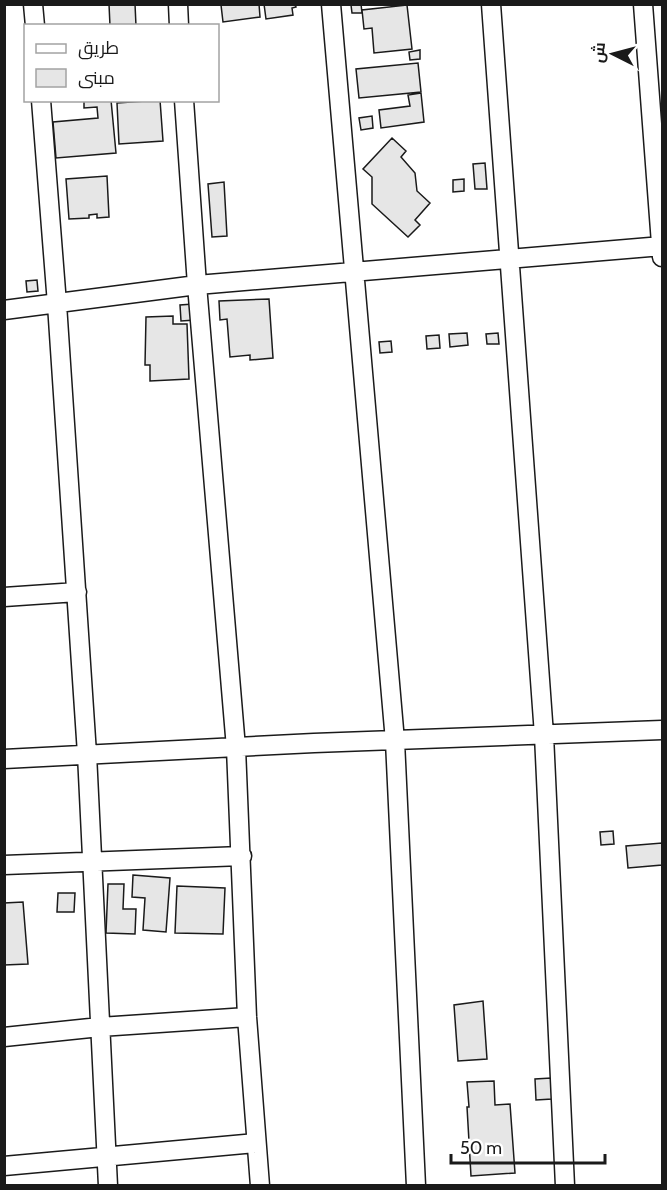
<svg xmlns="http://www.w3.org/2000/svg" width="667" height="1190" font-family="Cabin,Cairo,sans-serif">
  <rect width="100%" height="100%" fill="#fff"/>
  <!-- building -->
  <path fill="#e6e6e6" stroke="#1a1a1a" stroke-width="1.5" d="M 109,4 L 135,4 L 136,26 L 110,26 Z
    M 214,4 L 259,4 L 260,17 L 223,22 L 221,5 Z
    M 264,4 L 295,4 L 296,7 L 292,8 L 293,15 L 266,19 Z
    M 361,4 L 362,13 L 352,13 L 351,5 Z
    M 407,5 L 412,49 L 374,53 L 372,28 L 364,29 L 362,10 Z
    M 420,50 L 420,59 L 410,60 L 409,52 Z
    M 418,63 L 421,92 L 359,98 L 356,69 Z
    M 421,93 L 424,122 L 381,128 L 379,110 L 410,106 L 408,95 Z
    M 84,100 L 111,100 L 116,153 L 56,158 L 53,122 L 98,118 L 97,107 L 84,108 Z
    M 160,100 L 163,141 L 119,144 L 117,103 Z
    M 372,116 L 373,128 L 361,130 L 359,118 Z
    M 392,138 L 406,151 L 401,157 L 415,173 L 417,191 L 430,203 L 415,220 L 420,225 L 408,237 L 372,204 L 372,177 L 363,169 Z
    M 485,163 L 487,189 L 475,189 L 473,164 Z
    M 107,176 L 109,217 L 97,218 L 97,214 L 89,215 L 89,218 L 69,219 L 66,179 Z
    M 464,179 L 464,191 L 453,192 L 453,180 Z
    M 224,182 L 227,236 L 212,237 L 208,184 Z
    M 37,280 L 38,291 L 27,292 L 26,281 Z
    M 269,299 L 273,358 L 250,360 L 250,355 L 230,357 L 227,319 L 220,320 L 219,301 Z
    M 193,304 L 195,320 L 181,321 L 180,305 Z
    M 173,316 L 173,324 L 187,324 L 189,379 L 150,381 L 150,365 L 145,365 L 146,317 Z
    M 467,333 L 468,345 L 450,347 L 449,334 Z
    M 498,333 L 499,344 L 487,344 L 486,334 Z
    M 439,335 L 440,348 L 427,349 L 426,336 Z
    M 391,341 L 392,352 L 380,353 L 379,342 Z
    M 613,831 L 614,844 L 601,845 L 600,832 Z
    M 662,843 L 662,865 L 628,868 L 626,846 Z
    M 133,875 L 170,878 L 166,932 L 143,930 L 145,898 L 132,897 Z
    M 108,884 L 124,884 L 123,909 L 136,909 L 135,934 L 106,933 Z
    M 177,886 L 225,888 L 223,934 L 175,933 Z
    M 58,893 L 75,893 L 74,912 L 57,912 Z
    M 23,902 L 28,964 L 4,965 L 4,903 Z
    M 483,1001 L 487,1059 L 458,1061 L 454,1005 Z
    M 551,1078 L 552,1099 L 536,1100 L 535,1079 Z
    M 494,1081 L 495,1105 L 510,1104 L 515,1173 L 471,1176 L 467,1107 L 469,1107 L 467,1082 Z"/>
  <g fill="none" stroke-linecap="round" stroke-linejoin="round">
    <!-- street casing -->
    <g stroke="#1a1a1a" stroke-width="21">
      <path id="street" d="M 33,4 L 35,26
        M 178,4 L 179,26
        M 331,4 L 395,741 L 416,1186
        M 491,4 L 544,735 L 565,1186
        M 643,4 L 662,257
        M 41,100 L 57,304 L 87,754 L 108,1186
        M 184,100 L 197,285 L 236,748 L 247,1017 L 260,1186
        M 4,310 L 197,285 L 662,246
        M 4,597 L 77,592
        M 4,759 L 314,743 L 662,730
        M 4,865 L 242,856
        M 4,1037 L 100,1027 L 247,1017
        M 4,1166 L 256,1143"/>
    </g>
    <!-- street -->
    <use href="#street" stroke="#fff" stroke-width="18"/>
  </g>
  <!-- border -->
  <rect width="667" height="1190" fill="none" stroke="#1a1a1a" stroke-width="12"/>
  <!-- legend -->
  <rect x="24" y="24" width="195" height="78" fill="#ffffff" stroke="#a3a3a3" stroke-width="1.5"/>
  <rect x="36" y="44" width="30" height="9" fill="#ffffff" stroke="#a3a3a3" stroke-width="1.5"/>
  <text x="78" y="54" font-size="18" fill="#1a1a1a">طريق</text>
  <rect x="36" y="69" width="30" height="18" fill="#e6e6e6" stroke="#a3a3a3" stroke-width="1.5"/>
  <text x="78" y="84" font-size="18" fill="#1a1a1a">مبنى</text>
  <!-- north arrow -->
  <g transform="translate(613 54) rotate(276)" stroke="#ffffff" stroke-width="4.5" paint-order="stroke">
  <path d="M0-4.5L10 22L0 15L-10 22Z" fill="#1a1a1a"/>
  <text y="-9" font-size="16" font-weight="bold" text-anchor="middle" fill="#1a1a1a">ش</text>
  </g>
  <!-- scale -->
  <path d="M451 1154v9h154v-9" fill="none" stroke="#1a1a1a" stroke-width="3"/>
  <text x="460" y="1154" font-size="18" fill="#1a1a1a" stroke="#ffffff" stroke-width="4.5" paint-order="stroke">50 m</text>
</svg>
